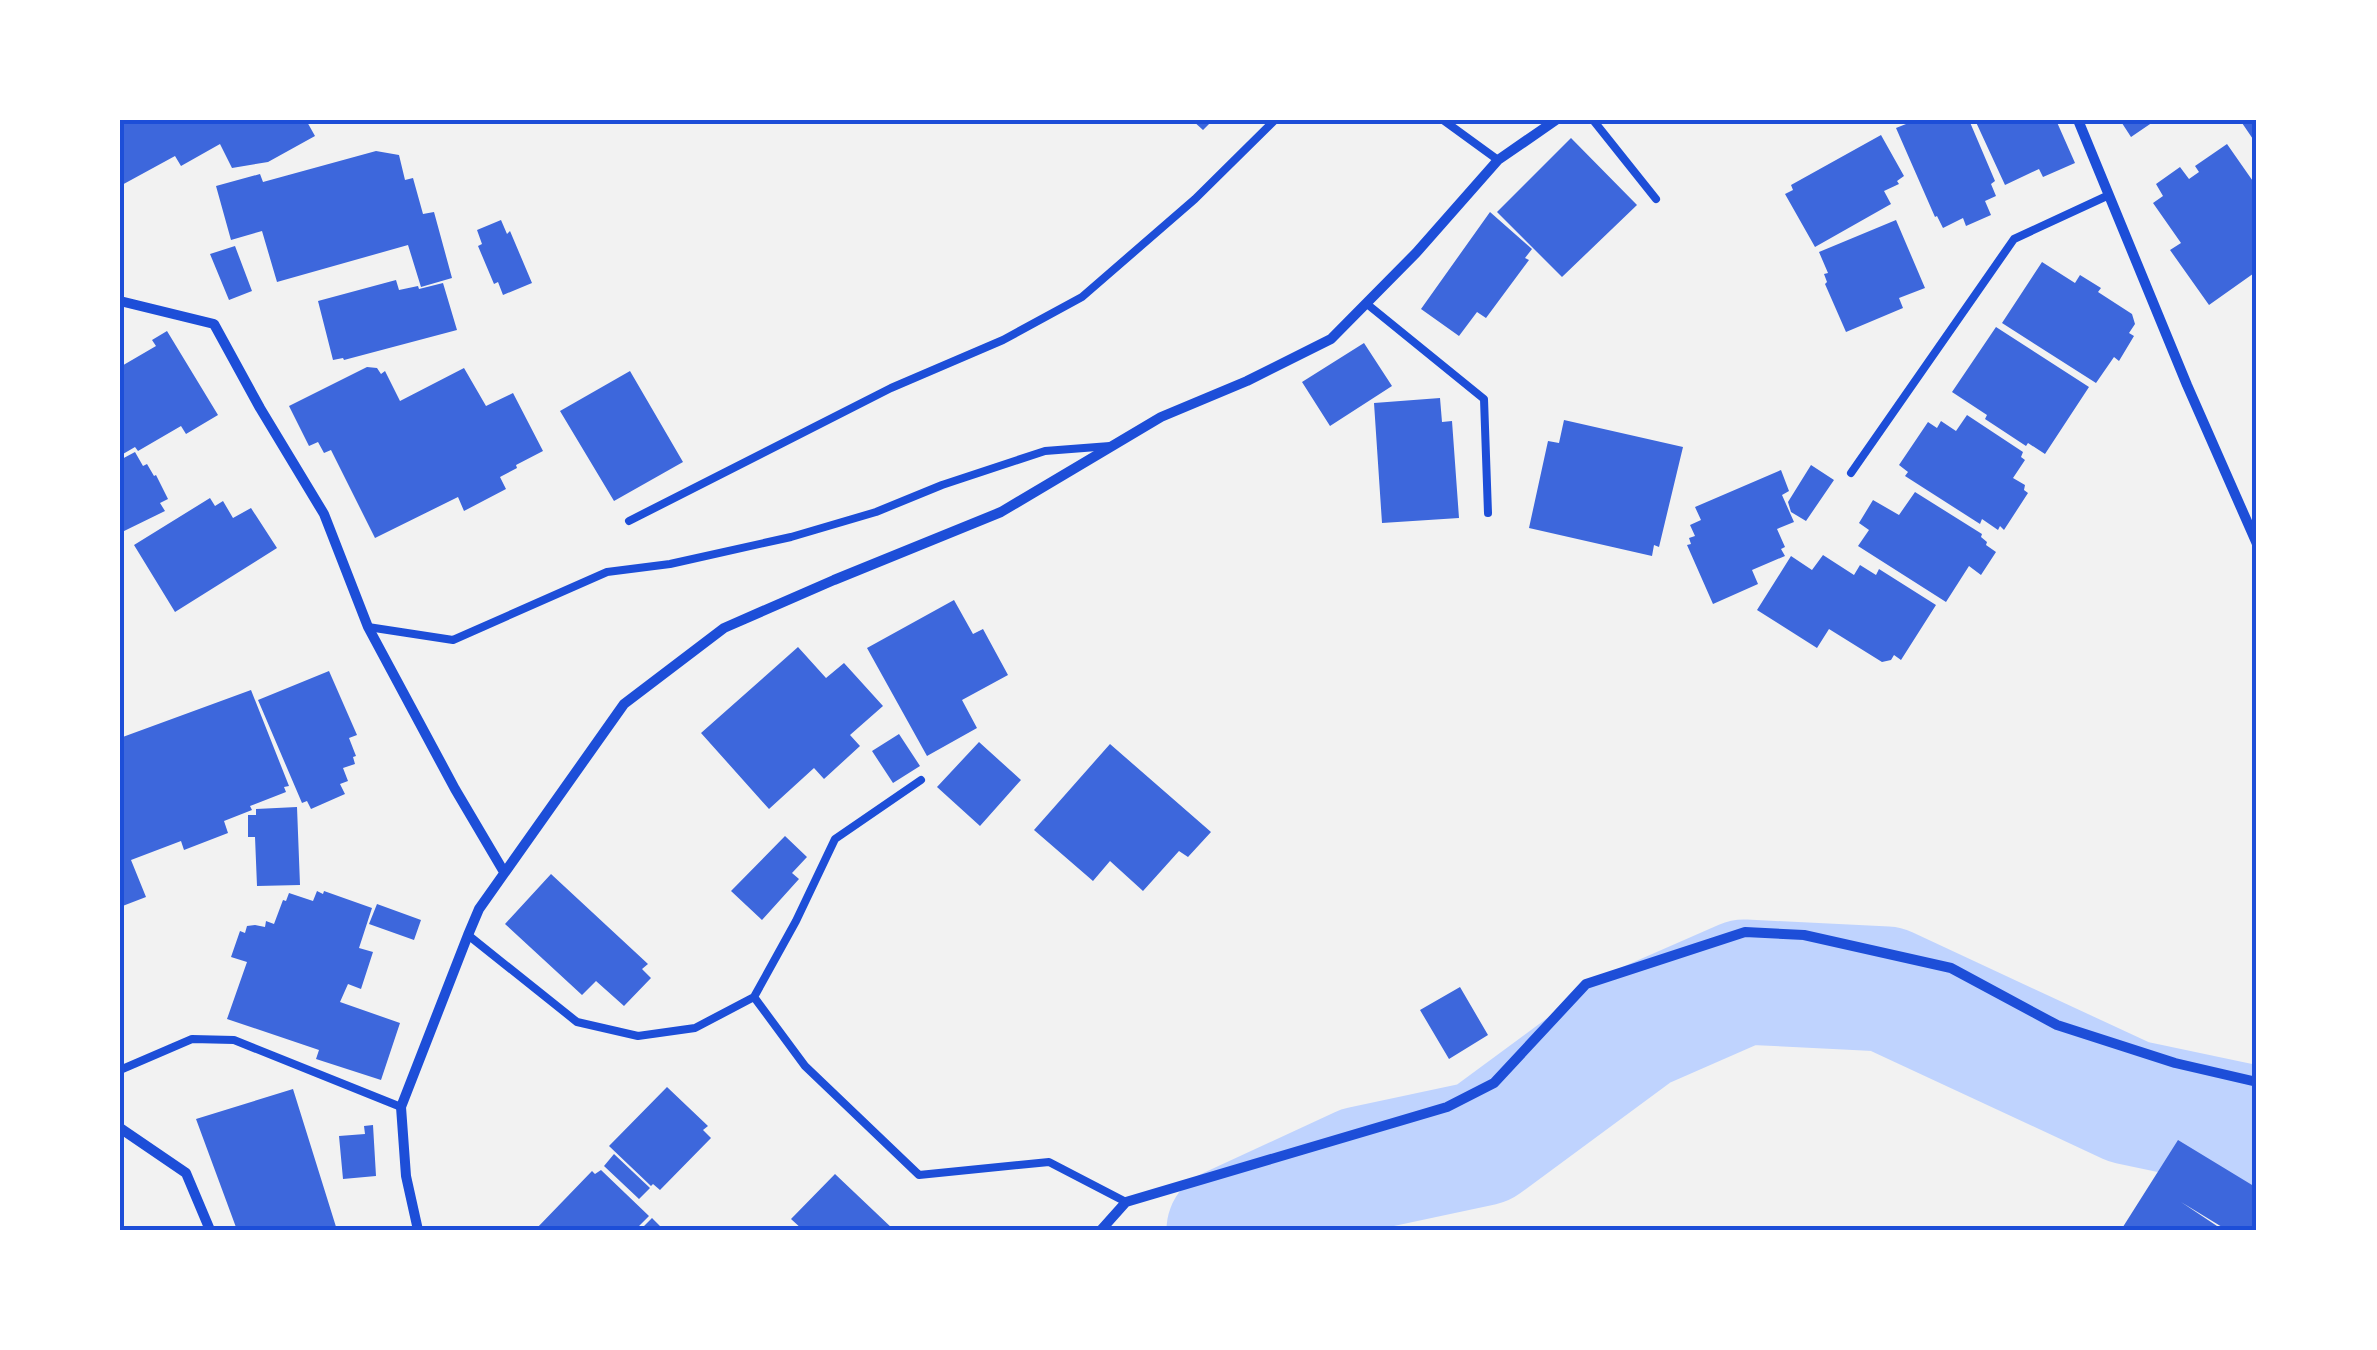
<svg xmlns="http://www.w3.org/2000/svg" width="2377" height="1350" font-family="'PT Serif',serif">
  <rect width="100%" height="100%" fill="#f2f2f2"/>
  <g fill="none" stroke-linecap="round" stroke-linejoin="round">
    <!-- river -->
    <path stroke="#bfd3fe" stroke-width="125" d="M 1229,1230 L 1361,1169 L 1483,1143 L 1639,1028 L 1744,982 L 1886,989 L 2129,1102 L 2257,1129"/>
  </g>
  <!-- building -->
  <path fill="#3d67dc" d="M 120,120 L 306,120 L 315,136 L 268,162 L 232,168 L 220,144 L 181,166 L 175,156 L 120,186 Z
    M 1192,120 L 1213,120 L 1203,130 Z
    M 1916,120 L 1969,120 L 1995,181 L 1991,184 L 1996,196 L 1985,201 L 1991,215 L 1966,226 L 1963,218 L 1943,228 L 1937,216 L 1935,217 L 1896,128 Z
    M 1975,120 L 2056,120 L 2075,163 L 2043,177 L 2039,169 L 2005,185 Z
    M 2120,120 L 2156,120 L 2131,137 Z
    M 2240,120 L 2257,120 L 2257,145 Z
    M 1881,135 L 1904,176 L 1897,181 L 1899,184 L 1884,191 L 1891,204 L 1815,247 L 1785,194 L 1793,190 L 1791,185 Z
    M 1571,138 L 1637,205 L 1562,277 L 1497,212 Z
    M 2227,144 L 2257,187 L 2257,271 L 2209,305 L 2170,250 L 2181,243 L 2153,203 L 2163,196 L 2156,184 L 2180,167 L 2189,179 L 2199,172 L 2195,166 Z
    M 376,151 L 399,155 L 405,180 L 413,178 L 423,214 L 434,212 L 452,278 L 421,287 L 408,245 L 277,282 L 262,231 L 231,240 L 216,186 L 260,174 L 263,182 Z
    M 1490,212 L 1532,249 L 1525,258 L 1529,260 L 1486,318 L 1477,312 L 1459,336 L 1421,309 Z
    M 501,220 L 507,234 L 510,231 L 532,283 L 503,295 L 498,282 L 494,284 L 478,246 L 482,244 L 477,230 Z
    M 1896,220 L 1925,288 L 1899,298 L 1903,308 L 1846,332 L 1825,284 L 1827,282 L 1824,274 L 1828,273 L 1819,252 Z
    M 235,246 L 252,291 L 229,300 L 210,254 Z
    M 2042,262 L 2075,283 L 2080,275 L 2101,288 L 2098,292 L 2132,314 L 2135,324 L 2129,333 L 2134,336 L 2119,361 L 2114,357 L 2096,383 L 2002,323 Z
    M 396,280 L 399,290 L 418,286 L 419,289 L 443,283 L 457,330 L 344,360 L 343,358 L 333,360 L 318,301 Z
    M 1996,327 L 2089,387 L 2045,454 L 2028,443 L 2026,446 L 1985,419 L 1987,415 L 1952,392 Z
    M 167,331 L 218,415 L 186,434 L 181,426 L 138,451 L 135,447 L 123,454 L 120,450 L 120,367 L 156,346 L 152,340 Z
    M 1364,343 L 1392,386 L 1330,426 L 1302,382 Z
    M 367,367 L 377,368 L 381,374 L 385,371 L 400,401 L 464,368 L 486,406 L 513,393 L 543,451 L 516,465 L 517,468 L 500,477 L 506,489 L 464,511 L 458,497 L 375,538 L 331,450 L 324,453 L 318,442 L 309,446 L 289,406 Z
    M 630,371 L 683,462 L 614,501 L 560,411 Z
    M 1440,398 L 1442,422 L 1452,421 L 1459,518 L 1382,523 L 1374,403 Z
    M 1967,415 L 2023,452 L 2021,457 L 2025,460 L 2013,478 L 2025,485 L 2024,490 L 2028,493 L 2004,530 L 2000,526 L 1998,530 L 1982,519 L 1980,524 L 1905,476 L 1908,472 L 1899,465 L 1928,422 L 1937,428 L 1941,421 L 1956,431 Z
    M 1564,420 L 1683,447 L 1659,547 L 1654,545 L 1652,556 L 1529,528 L 1548,441 L 1559,443 Z
    M 135,452 L 143,466 L 147,464 L 154,476 L 156,475 L 168,499 L 160,503 L 165,511 L 120,533 L 120,460 Z
    M 1811,465 L 1834,480 L 1806,521 L 1791,512 L 1788,502 Z
    M 1781,470 L 1789,491 L 1782,495 L 1794,522 L 1777,529 L 1785,547 L 1781,549 L 1785,556 L 1752,570 L 1758,584 L 1713,604 L 1687,545 L 1691,544 L 1689,538 L 1695,536 L 1690,525 L 1701,520 L 1695,507 Z
    M 1915,492 L 1982,534 L 1981,537 L 1987,542 L 1986,545 L 1996,552 L 1981,575 L 1969,566 L 1946,602 L 1858,546 L 1869,530 L 1859,523 L 1873,500 L 1899,515 Z
    M 210,498 L 215,506 L 223,501 L 233,518 L 251,508 L 277,548 L 175,612 L 134,545 Z
    M 1823,555 L 1854,575 L 1860,565 L 1876,575 L 1879,569 L 1936,605 L 1901,660 L 1894,655 L 1891,660 L 1882,662 L 1829,629 L 1817,648 L 1757,610 L 1791,556 L 1812,570 Z
    M 954,600 L 973,634 L 983,629 L 1008,675 L 962,700 L 977,728 L 927,756 L 867,648 Z
    M 798,647 L 826,678 L 844,663 L 883,706 L 850,735 L 860,746 L 824,779 L 814,768 L 769,809 L 701,733 Z
    M 329,671 L 357,735 L 349,738 L 356,756 L 353,757 L 355,764 L 343,768 L 348,781 L 340,784 L 345,794 L 311,809 L 307,801 L 302,803 L 258,700 Z
    M 251,690 L 289,786 L 284,787 L 286,792 L 250,806 L 252,810 L 224,821 L 228,833 L 184,850 L 181,841 L 131,860 L 146,897 L 120,907 L 120,738 Z
    M 899,734 L 920,766 L 893,783 L 872,751 Z
    M 979,742 L 1021,780 L 980,826 L 937,787 Z
    M 1110,744 L 1211,832 L 1188,857 L 1179,851 L 1143,891 L 1110,861 L 1093,881 L 1034,830 Z
    M 297,807 L 300,885 L 257,886 L 255,837 L 248,837 L 248,815 L 256,815 L 256,809 Z
    M 785,836 L 807,857 L 792,873 L 799,879 L 762,920 L 731,891 Z
    M 551,874 L 648,964 L 642,969 L 651,978 L 624,1006 L 596,981 L 582,995 L 505,924 Z
    M 317,891 L 323,894 L 324,891 L 372,908 L 359,948 L 373,952 L 361,989 L 348,984 L 340,1002 L 400,1023 L 381,1080 L 316,1059 L 319,1050 L 227,1019 L 247,962 L 231,957 L 240,931 L 245,933 L 247,926 L 255,925 L 265,927 L 266,921 L 274,924 L 283,900 L 286,901 L 289,893 L 313,901 Z
    M 377,904 L 421,920 L 414,940 L 369,924 Z
    M 1460,987 L 1488,1035 L 1449,1059 L 1420,1010 Z
    M 667,1087 L 708,1126 L 703,1130 L 711,1138 L 660,1190 L 653,1184 L 651,1186 L 609,1146 Z
    M 293,1089 L 337,1230 L 237,1230 L 196,1119 Z
    M 373,1125 L 376,1176 L 343,1179 L 339,1136 L 365,1134 L 364,1126 Z
    M 2178,1140 L 2257,1188 L 2257,1230 L 2227,1230 L 2181,1202 L 2223,1230 L 2121,1230 Z
    M 614,1154 L 650,1188 L 639,1199 L 604,1166 Z
    M 601,1170 L 649,1216 L 635,1230 L 535,1230 L 592,1171 L 595,1174 Z
    M 835,1174 L 894,1230 L 803,1230 L 791,1219 Z
    M 652,1218 L 664,1230 L 640,1230 Z"/>
  <g fill="none" stroke-linecap="round" stroke-linejoin="round">
    <!-- service -->
    <path stroke="#1d4ed8" stroke-width="8" d="M 1443,120 L 1498,160
      M 1593,120 L 1656,199
      M 1367,304 L 1484,399 L 1488,513
      M 1851,473 L 2014,239 L 2109,195
      M 629,521 L 891,388 L 1003,340 L 1082,297 L 1195,199 L 1275,120
      M 368,627 L 453,640 L 607,572 L 670,564 L 791,537 L 876,512 L 942,485 L 1045,451 L 1110,446
      M 468,935 L 577,1022 L 638,1036 L 695,1028 L 754,997 L 796,921 L 835,839 L 921,780
      M 754,997 L 805,1066 L 919,1175 L 1049,1162 L 1126,1202
      M 120,1070 L 192,1039 L 234,1040 L 401,1107"/>
    <!-- minor -->
    <path stroke="#1d4ed8" stroke-width="10" d="M 2078,120 L 2187,385 L 2257,544
      M 120,301 L 214,324 L 260,408 L 324,514 L 368,627 L 455,789 L 504,872
      M 120,1128 L 186,1173 L 210,1230
      M 418,1230 L 406,1176 L 401,1107 L 468,935 L 479,909 L 624,704 L 724,628 L 834,580 L 1001,512 L 1161,417 L 1247,381 L 1331,339 L 1416,253 L 1498,160 L 1556,120
      M 1101,1230 L 1126,1202 L 1447,1107 L 1494,1083 L 1586,984 L 1745,932 L 1804,935 L 1951,968 L 2057,1025 L 2175,1063 L 2257,1082"/>
  </g>
  <!-- border -->
  <rect width="2377" height="1350" fill="none" stroke="#ffffff" stroke-width="245"/>
  <rect x="122" y="122" width="2132" height="1106" fill="none" stroke="#1d4ed8" stroke-width="4"/>
</svg>
